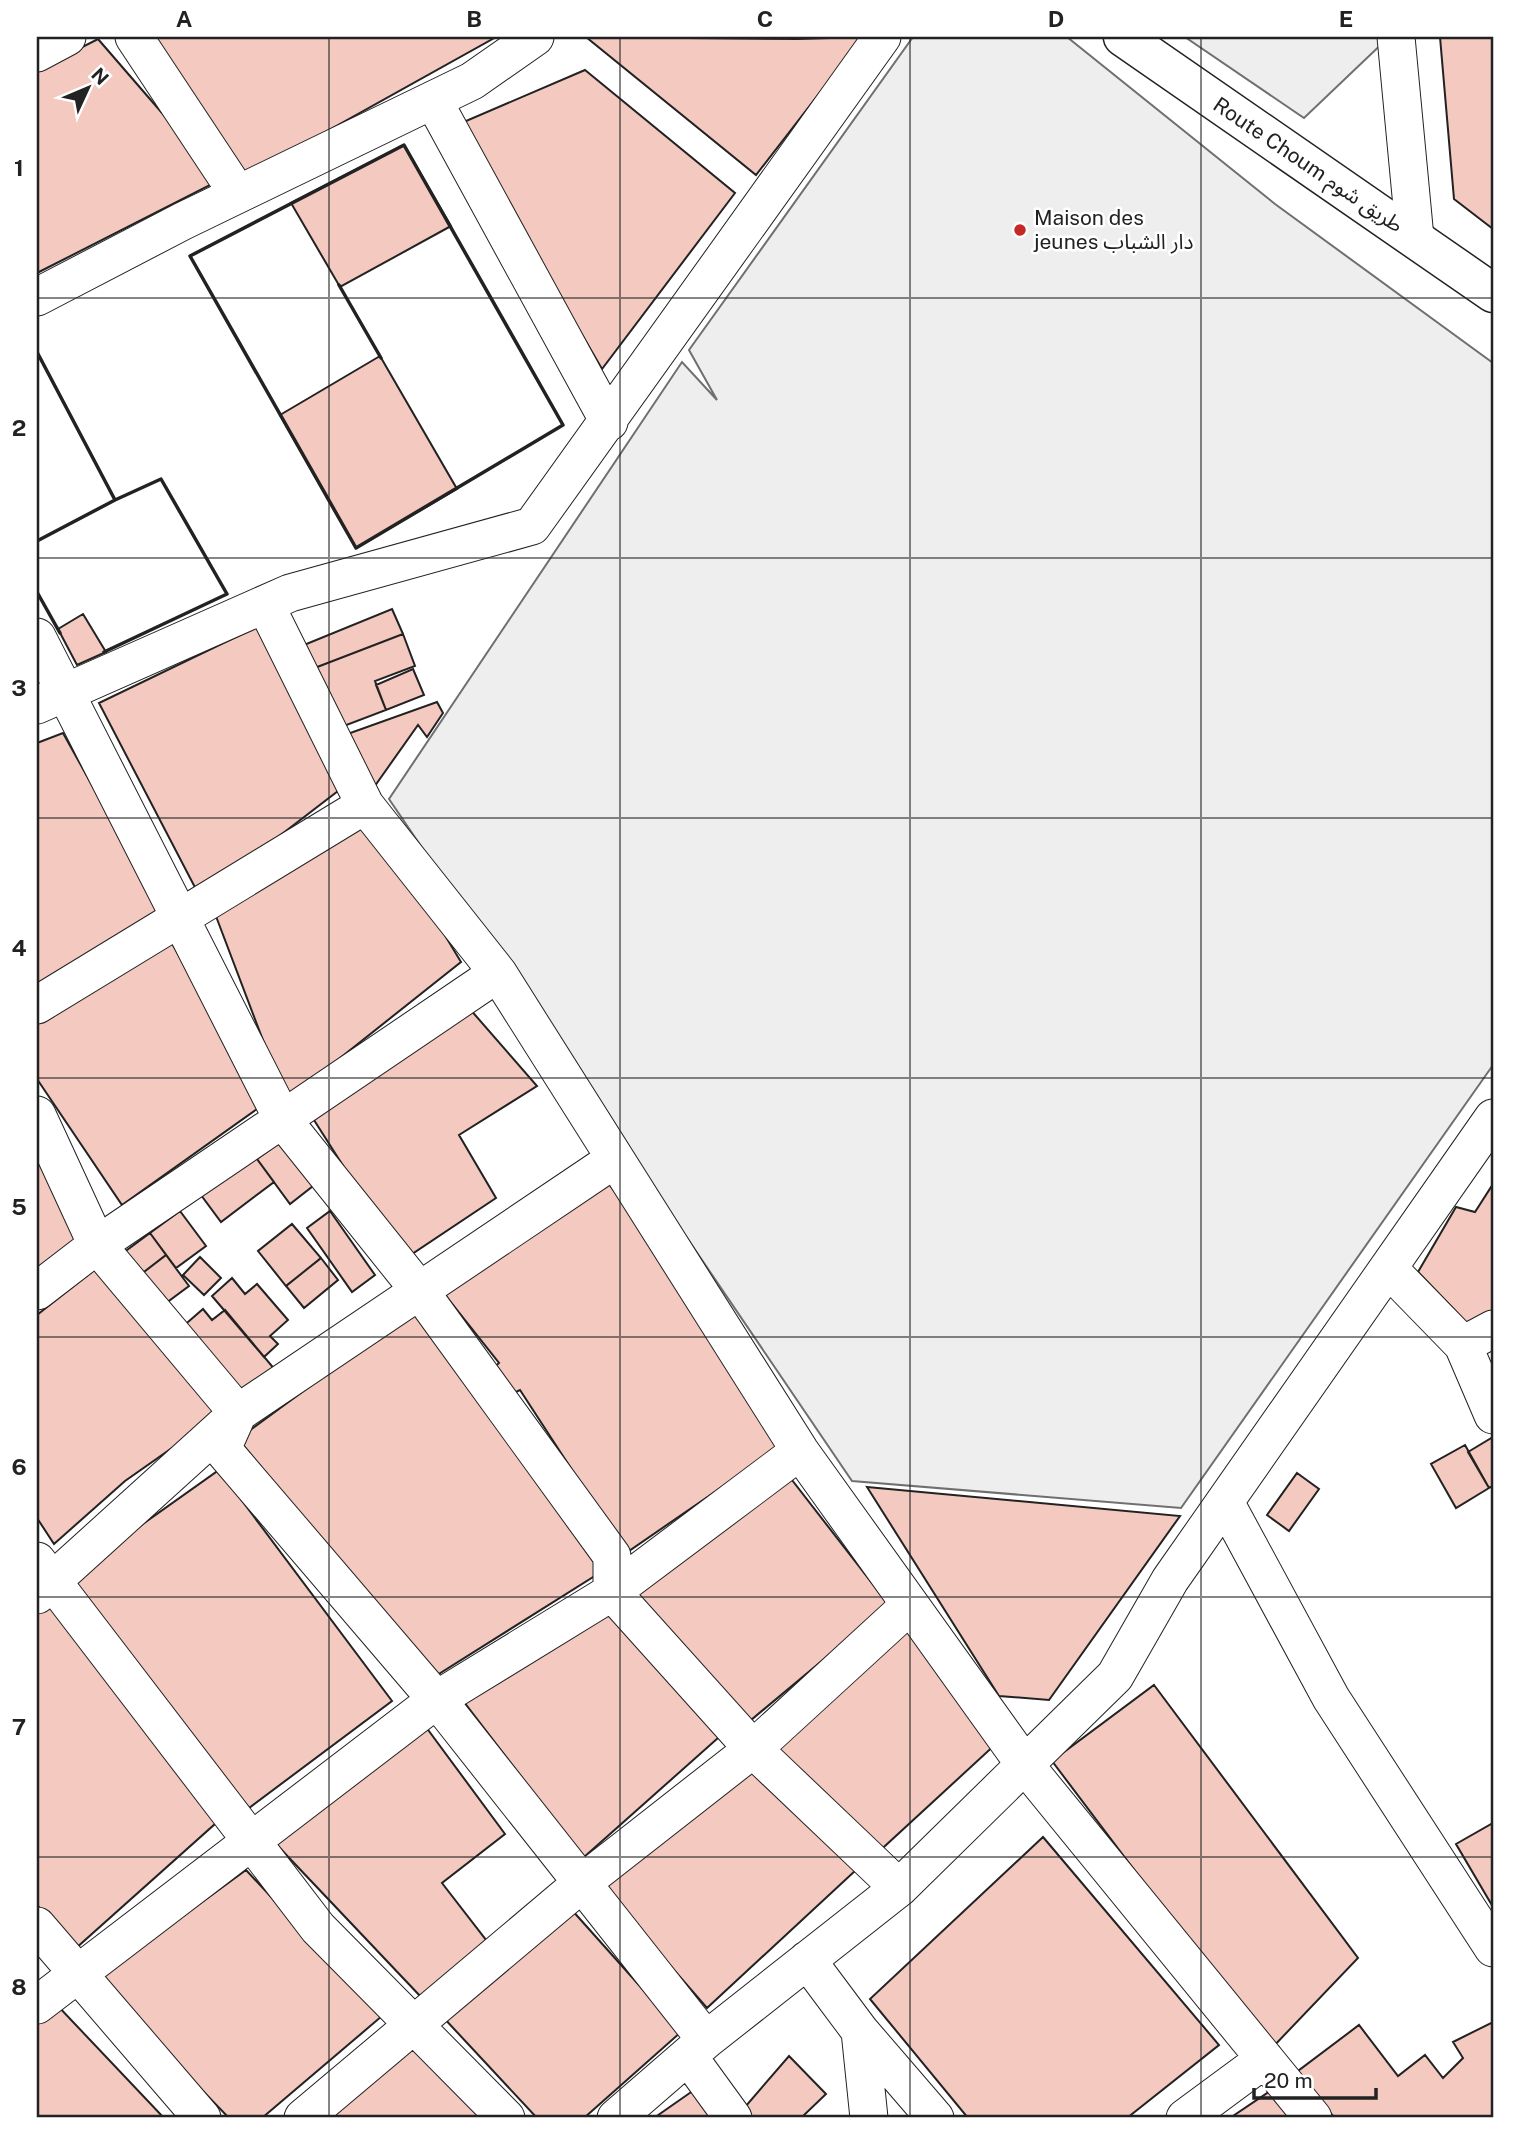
<svg xmlns="http://www.w3.org/2000/svg" width="1530" height="2155" font-family="'Public Sans','Noto Sans Arabic',sans-serif">
  <rect width="100%" height="100%" fill="#fff"/>
  <!-- green -->
  <path fill="#eee" stroke="#6f6f6f" stroke-width="2" d="M 913,37 L 1067,37 L 1275,204 L 1493,363 L 1493,1065 L 1181,1508 L 852,1481 L 389,799 L 682,362 L 717,400 L 689,350 Z
    M 1185,37 L 1389,37 L 1304,118 Z"/>
  <!-- building -->
  <path fill="#f3c9c0" stroke="#222" stroke-width="2" d="M 151,37 L 496,37 L 243,178 Z
    M 586,37 L 797,39 L 863,37 L 756,175 Z
    M 1440,37 L 1493,37 L 1493,229 L 1454,199 Z
    M 98,39 L 220,180 L 37,273 L 37,70 Z
    M 585,70 L 735,193 L 602,369 L 459,124 Z
    M 404,145 L 451,226 L 340,287 L 291,203 Z
    M 380,356 L 457,489 L 356,548 L 280,415 Z
    M 392,609 L 403,634 L 312,669 L 299,647 Z
    M 83,614 L 106,652 L 77,665 L 58,629 Z
    M 261,625 L 351,781 L 200,897 L 99,703 Z
    M 403,634 L 415,666 L 375,681 L 386,710 L 336,729 L 312,669 Z
    M 413,669 L 424,695 L 386,710 L 376,685 Z
    M 437,702 L 443,713 L 427,737 L 418,725 L 372,790 L 339,737 Z
    M 63,733 L 161,909 L 37,989 L 37,743 Z
    M 369,809 L 461,962 L 286,1101 L 214,911 Z
    M 169,938 L 264,1104 L 122,1205 L 37,1079 L 37,1017 Z
    M 469,1008 L 537,1086 L 459,1135 L 496,1198 L 403,1260 L 314,1120 Z
    M 280,1142 L 313,1186 L 290,1204 L 257,1159 Z
    M 37,1150 L 86,1239 L 37,1271 Z
    M 251,1151 L 274,1182 L 221,1222 L 198,1191 Z
    M 607,1181 L 792,1439 L 626,1553 L 520,1390 L 507,1396 L 488,1373 L 499,1363 L 442,1291 Z
    M 1493,1184 L 1493,1310 L 1468,1324 L 1418,1272 L 1456,1207 L 1475,1212 Z
    M 180,1211 L 206,1246 L 176,1268 L 150,1233 Z
    M 330,1211 L 375,1275 L 352,1292 L 307,1228 Z
    M 292,1224 L 321,1258 L 286,1286 L 258,1251 Z
    M 150,1233 L 166,1255 L 140,1275 L 123,1253 Z
    M 166,1255 L 189,1286 L 162,1306 L 140,1275 Z
    M 200,1257 L 221,1278 L 204,1295 L 183,1275 Z
    M 321,1258 L 338,1280 L 304,1308 L 286,1286 Z
    M 98,1267 L 226,1410 L 125,1481 L 54,1544 L 37,1518 L 37,1315 Z
    M 232,1278 L 245,1294 L 257,1284 L 288,1320 L 270,1336 L 278,1344 L 264,1357 L 212,1296 Z
    M 203,1309 L 212,1320 L 225,1310 L 276,1371 L 242,1400 L 181,1328 Z
    M 414,1310 L 601,1572 L 434,1677 L 238,1439 Z
    M 1493,1437 L 1493,1486 L 1489,1488 L 1468,1452 Z
    M 1465,1445 L 1489,1488 L 1456,1508 L 1431,1464 Z
    M 219,1470 L 392,1701 L 249,1808 L 68,1577 Z
    M 785,1471 L 889,1605 L 751,1720 L 627,1586 Z
    M 1297,1473 L 1319,1489 L 1289,1531 L 1267,1515 Z
    M 867,1487 L 1180,1516 L 1049,1700 L 999,1696 Z
    M 48,1603 L 216,1823 L 75,1949 L 37,1905 L 37,1613 Z
    M 606,1606 L 727,1730 L 583,1858 L 461,1698 Z
    M 900,1622 L 998,1742 L 873,1857 L 766,1742 Z
    M 1154,1685 L 1358,1958 L 1270,2050 L 1052,1761 Z
    M 423,1723 L 505,1834 L 442,1883 L 486,1940 L 422,1998 L 276,1844 Z
    M 742,1760 L 856,1870 L 707,2008 L 599,1884 Z
    M 1493,1823 L 1493,1907 L 1456,1844 Z
    M 1043,1837 L 1219,2045 L 1127,2118 L 968,2118 L 870,1999 Z
    M 246,1870 L 382,2016 L 262,2118 L 229,2118 L 95,1980 Z
    M 571,1909 L 681,2032 L 584,2118 L 537,2118 L 442,2016 Z
    M 56,2004 L 164,2118 L 37,2118 L 37,2018 Z
    M 1493,2022 L 1493,2118 L 1335,2118 L 1294,2074 L 1359,2025 L 1398,2076 L 1425,2055 L 1443,2078 L 1463,2058 L 1453,2042 Z
    M 412,2046 L 483,2118 L 322,2118 Z
    M 789,2056 L 826,2094 L 801,2118 L 743,2118 L 739,2114 Z
    M 1273,2089 L 1296,2118 L 1230,2118 Z
    M 694,2090 L 715,2118 L 654,2118 Z"/>
  <g fill="none" stroke-linecap="round" stroke-linejoin="round">
    <!-- street casing -->
    <g stroke="#222" stroke-width="39">
      <path id="street" d="M 134,37 L 238,194
        M 1396,37 L 1415,238
        M 37,53 L 67,37
        M 433,100 L 609,422
        M 37,297 L 183,221 L 472,81 L 535,37
        M 265,604 L 365,805 L 498,973 L 800,1451 L 1025,1765 L 1313,2118
        M 37,637 L 283,1120 L 419,1290 L 612,1556 L 612,1592 L 753,1749 L 899,1888
        M 37,705 L 290,593 L 532,526 L 882,37
        M 37,1005 L 365,805
        M 37,1115 L 97,1245 L 238,1413 L 222,1449 L 447,1712 L 706,2040
        M 1389,1269 L 1463,1345 L 1493,1329
        M 37,1291 L 97,1245 L 498,973
        M 1463,1345 L 1493,1415
        M 1225,1502 L 1331,1698 L 1493,1948
        M 37,1561 L 318,1928 L 506,2118
        M 37,1595 L 238,1413 L 615,1159
        M 37,1926 L 202,2118
        M 807,1960 L 860,2031 L 935,2118
        M 37,2005 L 436,1700 L 612,1592 L 800,1451
        M 860,2031 L 869,2118
        M 688,2056 L 733,2118
        M 303,2118 L 582,1883 L 753,1749 L 910,1605
        M 616,2118 L 706,2040 L 899,1888 L 1115,1676 L 1170,1580 L 1493,1118
        M 1185,2118 L 1265,2059"/>
    </g>
    <!-- highway casing -->
    <g stroke="#222" stroke-width="41">
      <path id="highway" d="M 1123,37 L 1493,293"/>
    </g>
    <!-- street -->
    <use href="#street" stroke="#fff" stroke-width="37"/>
    <!-- highway -->
    <use href="#highway" stroke="#fff" stroke-width="38"/>
    <!-- wall -->
    <path stroke="#222" stroke-width="3.5" d="M 404,145 L 563,425 L 356,548 L 190,256 Z
      M 339,285 L 381,358
      M 37,352 L 115,500 L 161,479 L 227,594 L 104,652
      M 37,541 L 115,500
      M 37,592 L 60,633"/>
  </g>
  <!-- grid -->
  <path fill="none" stroke="#222" stroke-width="2" stroke-opacity="0.55" d="M 329,37 L 329,2118M 620,37 L 620,2118M 910,37 L 910,2118M 1201,37 L 1201,2118M 37,298 L 1493,298M 37,558 L 1493,558M 37,818 L 1493,818M 37,1078 L 1493,1078M 37,1337 L 1493,1337M 37,1597 L 1493,1597M 37,1857 L 1493,1857"/>
  <!-- markers -->
  <circle fill="#c62828" stroke="#fff" stroke-width="2.5" cx="1020" cy="230" r="7"/>
  <g text-anchor="middle" stroke-width="5" stroke-linejoin="round" paint-order="stroke">
    <!-- street labels -->
    <g font-size="21" fill="#222" stroke="#fff">
      <text transform="translate(1308 165) rotate(34)" y="7">Route Choum طريق شوم</text>
    </g>
    <!-- poi labels -->
    <g font-size="21" fill="#222" stroke="#fff" text-anchor="start">
      <text x="1034" y="225">Maison des<tspan x="1034" dy="24">jeunes دار الشباب</tspan></text>
    </g>
  </g>
  <!-- border -->
  <rect width="1530" height="2155" fill="none" stroke="#ffffff" stroke-width="77"/>
  <!-- north arrow -->
  <g transform="translate(88 88) rotate(46)" stroke="#ffffff" stroke-width="5" paint-order="stroke">
  <path d="M0-5L12 26L0 18L-12 26Z" fill="#222222"/>
  <text y="-10" font-size="19" font-weight="bold" text-anchor="middle" fill="#222222">N</text>
  </g>
  <!-- scale -->
  <path d="M1254 2088v10h122v-10" fill="none" stroke="#222222" stroke-width="3.5"/>
  <text x="1264" y="2088" font-size="21" fill="#222222" stroke="#ffffff" stroke-width="5" paint-order="stroke">20 m</text>
  <rect x="38" y="38" width="1454" height="2078" fill="none" stroke="#222" stroke-width="2.5"/>
  <g font-size="23" text-anchor="middle" font-weight="bold" fill="#222">
    <text x="184" y="27">A</text>
    <text x="474" y="27">B</text>
    <text x="765" y="27">C</text>
    <text x="1056" y="27">D</text>
    <text x="1346" y="27">E</text>
    <text x="19" y="176">1</text>
    <text x="19" y="436">2</text>
    <text x="19" y="696">3</text>
    <text x="19" y="956">4</text>
    <text x="19" y="1215">5</text>
    <text x="19" y="1475">6</text>
    <text x="19" y="1735">7</text>
    <text x="19" y="1995">8</text>
  </g>
</svg>
